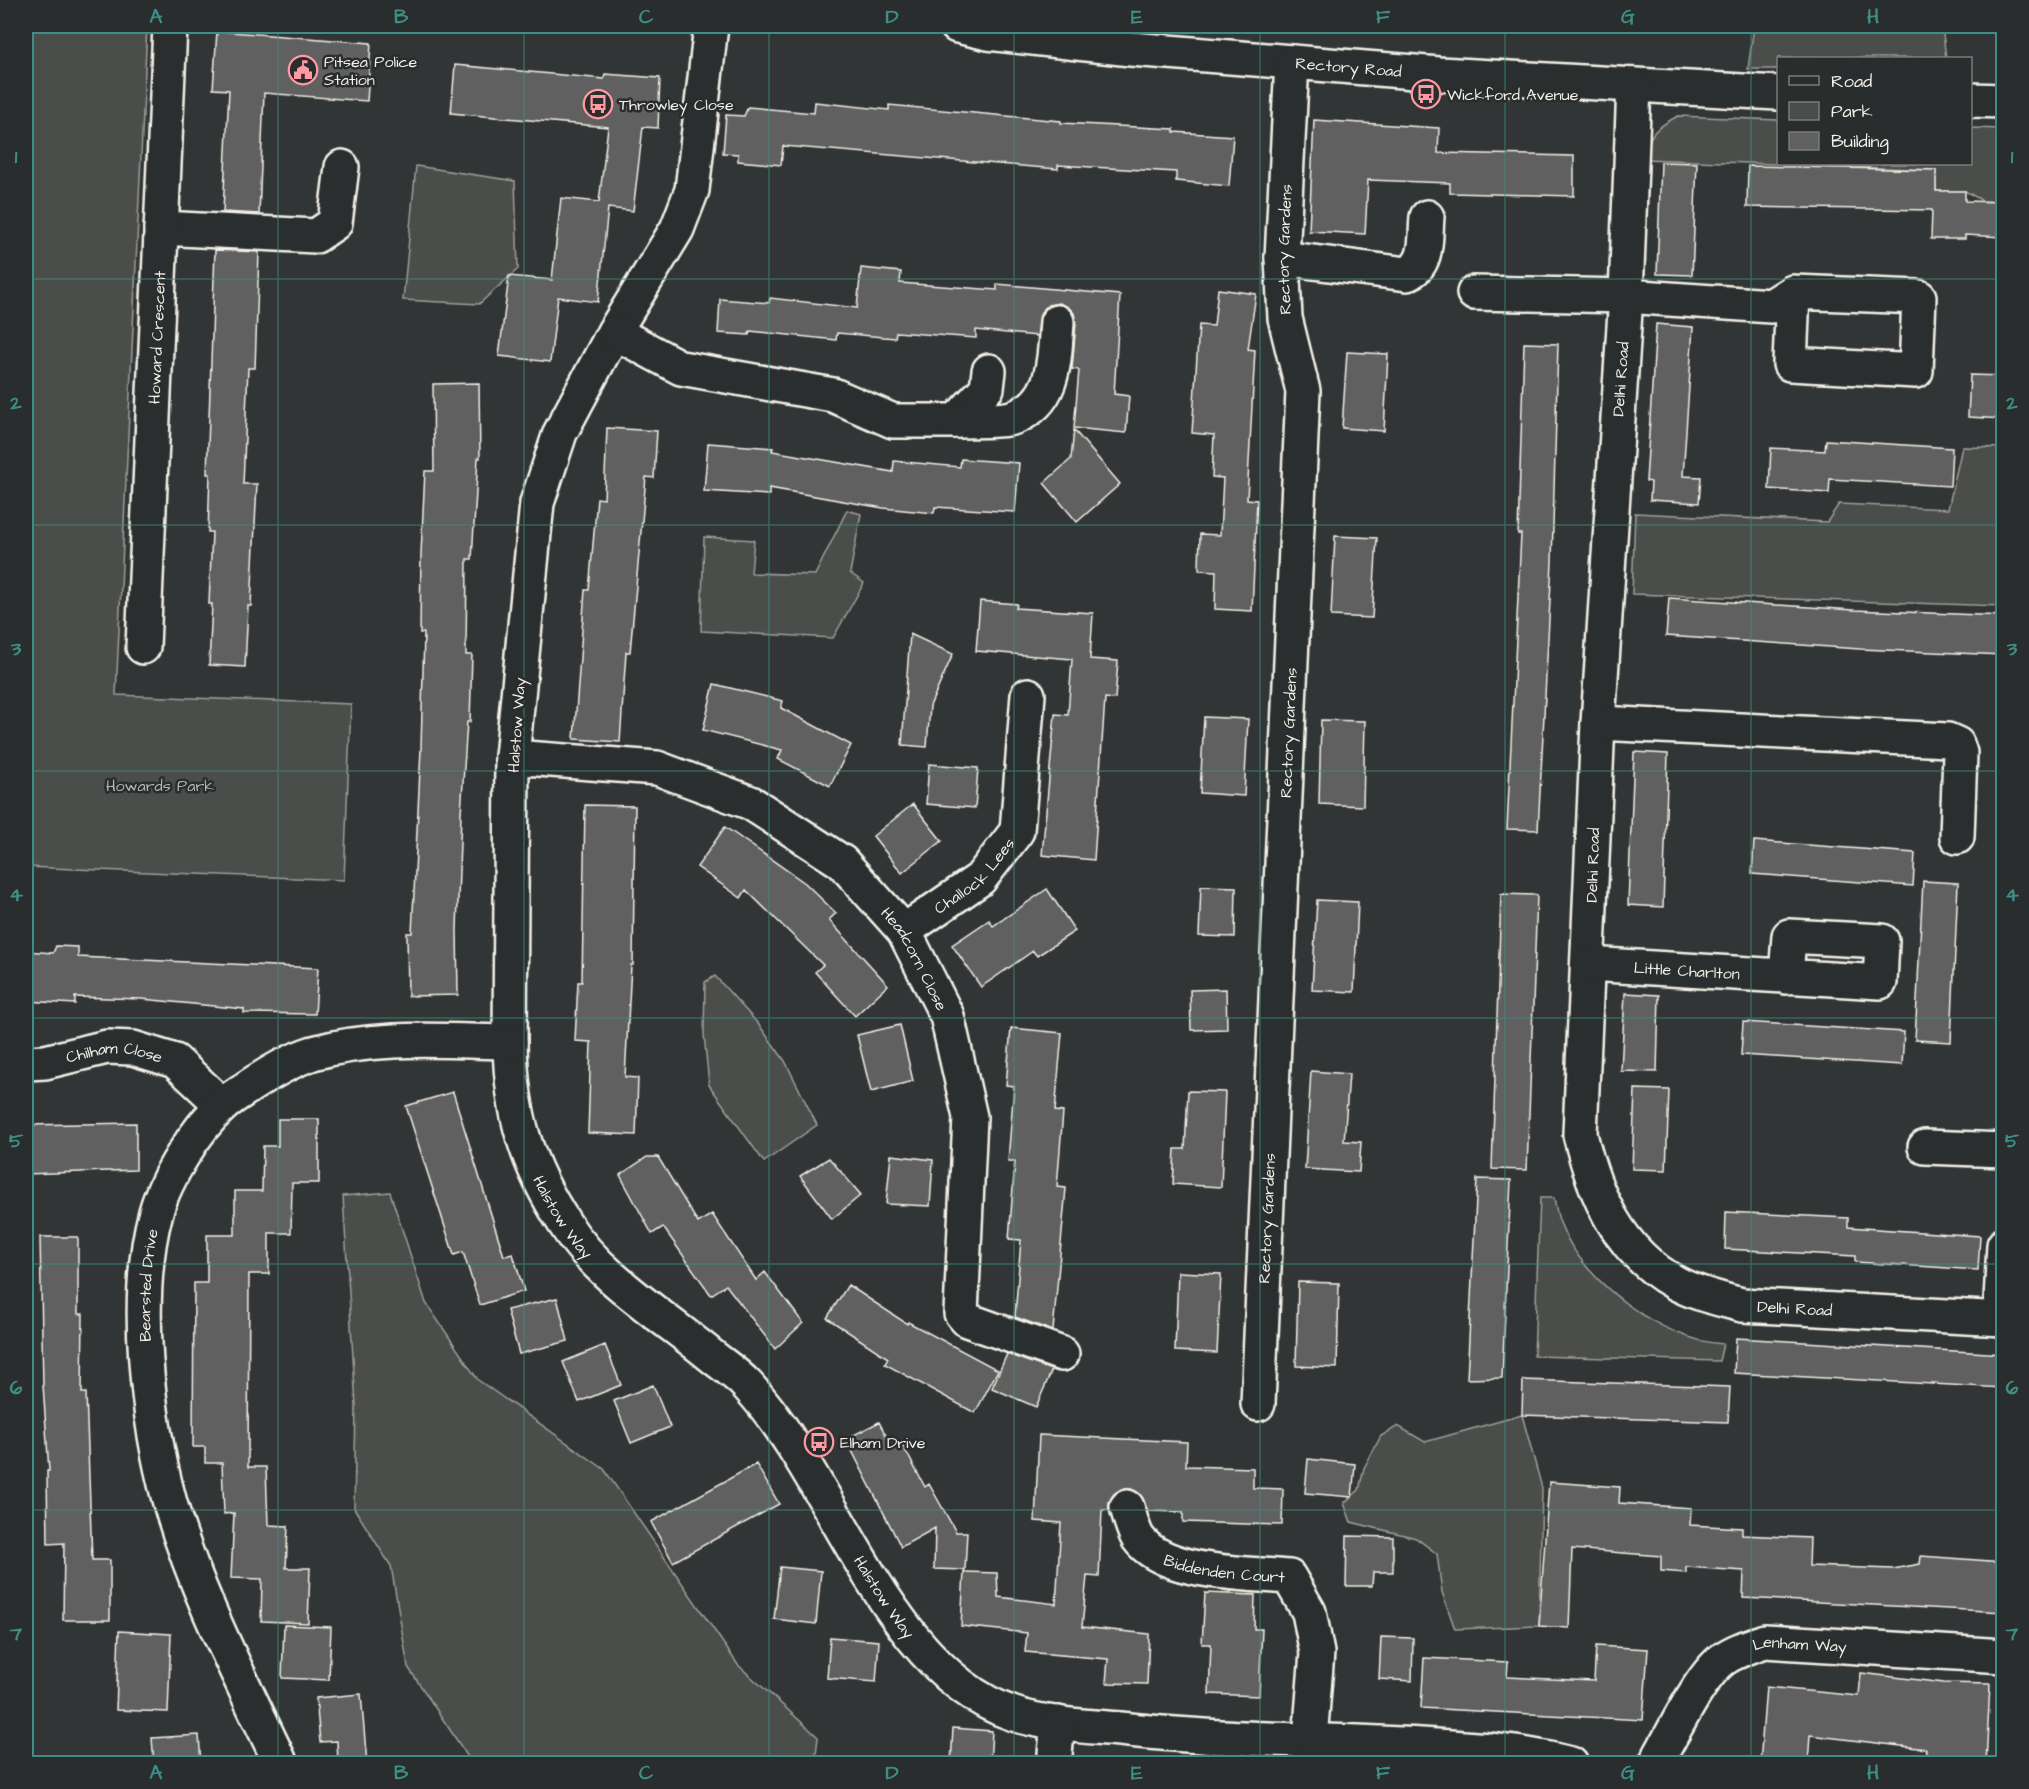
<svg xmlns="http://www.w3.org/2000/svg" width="2029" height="1789" font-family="'Architects Daughter',sans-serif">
  <rect width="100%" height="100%" fill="#323535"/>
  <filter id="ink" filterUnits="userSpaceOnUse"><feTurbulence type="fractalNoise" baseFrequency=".0167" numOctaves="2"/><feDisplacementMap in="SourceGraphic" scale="12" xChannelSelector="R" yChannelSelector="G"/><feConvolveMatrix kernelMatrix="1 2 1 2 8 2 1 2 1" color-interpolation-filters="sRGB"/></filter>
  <g filter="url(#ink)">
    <!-- green -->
    <path fill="#4b4d4c" stroke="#a09f9a" stroke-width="1.5" d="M 26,26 L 147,26 L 116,695 L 351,704 L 344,880 L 26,867 Z
      M 1754,26 L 1942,26 L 1946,58 L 1778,58 L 1778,69 L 1748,69 Z
      M 1678,116 L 1778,120 L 1778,164 L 1970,164 L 1971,128 L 2003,129 L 2003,202 L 1983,201 L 1965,191 L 1936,191 L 1936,170 L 1644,159 C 1649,133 1655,128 1678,116 Z
      M 416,166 L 515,181 L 518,269 L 479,304 L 403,300 Z
      M 1962,447 L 2003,448 L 2003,606 L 1632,594 L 1635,513 L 1827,522 L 1839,504 L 1948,509 Z
      M 847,510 L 861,514 L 850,573 L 864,583 L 833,638 L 701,631 L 704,537 L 754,540 L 751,573 L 815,575 Z
      M 715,976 L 759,1025 L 785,1061 L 817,1125 L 764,1162 L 709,1085 L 704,1034 L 705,982 Z
      M 390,1192 L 426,1303 L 478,1380 L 604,1469 L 738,1665 L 818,1737 L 815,1763 L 472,1763 L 408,1667 L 391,1566 L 354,1508 L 356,1406 L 343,1196 Z
      M 1540,1198 L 1554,1198 C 1556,1207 1557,1217 1561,1225 C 1583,1282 1663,1341 1723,1344 L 1719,1361 L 1534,1356 Z
      M 1522,1415 L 1542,1488 L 1539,1626 L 1455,1629 L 1442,1592 L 1437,1554 L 1416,1538 L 1351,1522 L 1344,1503 L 1359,1490 L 1364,1468 L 1381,1436 L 1398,1426 L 1425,1442 Z"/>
    <!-- building -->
    <path fill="#5f605f" stroke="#f4f1e8" stroke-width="1.5" d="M 217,31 L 371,43 L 367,101 L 264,93 L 259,214 L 223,212 L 229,90 L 213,89 Z
      M 455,65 L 604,79 L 605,74 L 660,78 L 658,128 L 643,127 L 633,211 L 608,208 L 598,302 L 558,297 L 550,362 L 499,356 L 509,276 L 552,280 L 561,198 L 599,202 L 608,127 L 451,113 Z
      M 815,102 L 889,110 L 889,105 L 1061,121 L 1061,123 L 1174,129 L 1174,132 L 1233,136 L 1229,186 L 1176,181 L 1176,172 L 1058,165 L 1058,169 L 783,146 L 781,165 L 738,161 L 738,154 L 723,153 L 726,115 L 744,116 L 748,107 L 814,113 Z
      M 1314,120 L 1439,128 L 1438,153 L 1574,156 L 1574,196 L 1450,193 L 1450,183 L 1368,180 L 1365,234 L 1309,231 Z
      M 1661,162 L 1697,163 L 1692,275 L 1657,274 Z
      M 1748,166 L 1936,170 L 1936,191 L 1965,191 L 1965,201 L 2004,202 L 2004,237 L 1965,235 L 1965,239 L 1931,239 L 1932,210 L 1747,207 Z
      M 215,250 L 259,252 L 255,368 L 248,368 L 243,484 L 257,484 L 251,606 L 248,606 L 245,667 L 209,665 L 212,604 L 209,604 L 212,532 L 208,532 L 210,474 L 207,474 Z
      M 861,268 L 901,272 L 900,283 L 997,290 L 997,284 L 1120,295 L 1114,394 L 1129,396 L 1126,433 L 1074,428 L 1079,370 L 1072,369 L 1076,323 L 1074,313 L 1068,307 L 1059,303 L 1048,305 L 1041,312 L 1037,336 L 976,330 L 976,338 L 896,332 L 895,338 L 837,333 L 836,340 L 750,331 L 749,335 L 718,333 L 720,299 L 769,303 L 770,298 L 857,308 Z
      M 1218,289 L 1256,294 L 1248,349 L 1255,350 L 1247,499 L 1257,500 L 1252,611 L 1215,609 L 1216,571 L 1199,570 L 1200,534 L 1220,535 L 1223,478 L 1212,477 L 1214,435 L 1192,433 L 1199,325 L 1214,326 Z
      M 1656,324 L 1693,327 L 1683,476 L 1701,477 L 1699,503 L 1650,500 L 1651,482 L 1646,481 Z
      M 1524,343 L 1558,344 L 1552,562 L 1538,830 L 1507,829 L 1521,534 L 1518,534 Z
      M 1347,352 L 1388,354 L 1384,431 L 1342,428 Z
      M 1970,375 L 2004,376 L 2004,419 L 1968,417 Z
      M 479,383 L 480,458 L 478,458 L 472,559 L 467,559 L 466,655 L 472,655 L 470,722 L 467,722 L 461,813 L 457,929 L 458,995 L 408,996 L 407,933 L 412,933 L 421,749 L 424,633 L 420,633 L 421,554 L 425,471 L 434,471 L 433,384 Z
      M 607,428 L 657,431 L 654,478 L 646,477 L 630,652 L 626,652 L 620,742 L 574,739 L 585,590 L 589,590 L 597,498 L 604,499 Z
      M 1074,430 L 1120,484 L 1077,522 L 1044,483 L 1071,459 Z
      M 1826,440 L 1952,448 L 1950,486 L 1830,479 L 1829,493 L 1769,489 L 1771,448 L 1825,451 Z
      M 708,443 L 773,448 L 772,451 L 893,472 L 894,461 L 960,467 L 961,459 L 1019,463 L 1015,512 L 935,507 L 934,513 L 883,508 L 769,488 L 769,495 L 704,491 Z
      M 1335,536 L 1377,538 L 1372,618 L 1331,616 Z
      M 1669,598 L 1854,610 L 2004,616 L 2004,655 L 1860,649 L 1666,636 Z
      M 980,601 L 1017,604 L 1016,608 L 1093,613 L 1090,659 L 1118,661 L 1115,699 L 1105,698 L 1094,860 L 1042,855 L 1055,714 L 1068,715 L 1072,659 L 976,651 Z
      M 910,634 L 953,654 L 930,706 L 927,747 L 902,745 Z
      M 714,684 L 783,701 L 781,708 L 851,745 L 830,786 L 778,759 L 782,750 L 703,730 Z
      M 1204,717 L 1248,719 L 1244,796 L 1200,793 Z
      M 1321,720 L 1365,721 L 1363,806 L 1319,804 Z
      M 1634,752 L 1668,754 L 1663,907 L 1628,905 Z
      M 929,764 L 978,768 L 975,808 L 926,804 Z
      M 913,804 L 942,841 L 902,873 L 873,836 Z
      M 585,805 L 635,806 L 633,965 L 631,965 L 625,1077 L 638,1078 L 636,1135 L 588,1133 L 591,1042 L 575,1041 L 578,982 L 582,982 Z
      M 725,827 L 805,883 L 836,913 L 829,920 L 888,985 L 855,1016 L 815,972 L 823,965 L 746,890 L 741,898 L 697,867 Z
      M 1754,841 L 1915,853 L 1913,886 L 1752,874 Z
      M 1923,881 L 1958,883 L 1951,1042 L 1915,1040 Z
      M 1201,886 L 1236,887 L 1235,937 L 1199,936 Z
      M 1047,889 L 1075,931 L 1037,956 L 1033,951 L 981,987 L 952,945 L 989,920 L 993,926 Z
      M 1501,894 L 1537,895 L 1527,1170 L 1492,1169 Z
      M 1317,900 L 1358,902 L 1354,992 L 1312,990 Z
      M 56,946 L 78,947 L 78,957 L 318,968 L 315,1014 L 244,1013 L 244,1009 L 142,999 L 75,997 L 75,1004 L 26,1001 L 26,951 L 53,953 Z
      M 1226,989 L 1227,1029 L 1191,1030 L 1190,990 Z
      M 1625,993 L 1659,995 L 1657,1072 L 1621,1071 Z
      M 1743,1022 L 1904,1032 L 1902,1065 L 1741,1055 Z
      M 900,1025 L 913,1081 L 871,1092 L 857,1035 Z
      M 1011,1028 L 1062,1033 L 1055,1111 L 1063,1112 L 1057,1187 L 1066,1188 L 1053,1331 L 1015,1317 L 1021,1240 L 1009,1239 L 1015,1161 L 1008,1161 L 1014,1086 L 1006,1085 Z
      M 1311,1071 L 1349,1074 L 1344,1141 L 1361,1142 L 1359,1172 L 1305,1169 Z
      M 1635,1089 L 1669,1090 L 1666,1170 L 1632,1169 Z
      M 1188,1091 L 1225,1092 L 1221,1187 L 1173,1184 L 1175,1149 L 1185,1149 Z
      M 453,1092 L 504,1256 L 513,1254 L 524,1291 L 480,1305 L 463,1252 L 454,1255 L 406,1106 Z
      M 278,1119 L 319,1119 L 319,1183 L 292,1183 L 291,1233 L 269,1233 L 269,1274 L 249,1274 L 248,1467 L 266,1467 L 268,1525 L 288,1526 L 286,1568 L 310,1568 L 308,1623 L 261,1621 L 262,1579 L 231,1578 L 234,1513 L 224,1514 L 222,1463 L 205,1463 L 205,1447 L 193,1447 L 194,1283 L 207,1283 L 207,1235 L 235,1235 L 235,1191 L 262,1191 L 263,1146 L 278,1146 Z
      M 136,1123 L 136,1170 L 26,1174 L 26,1125 Z
      M 891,1155 L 933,1160 L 930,1206 L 886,1204 Z
      M 647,1157 L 658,1157 L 698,1223 L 712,1214 L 756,1280 L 765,1272 L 803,1323 L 775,1349 L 726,1285 L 711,1295 L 663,1227 L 652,1234 L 620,1175 Z
      M 829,1158 L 861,1195 L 832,1219 L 800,1176 Z
      M 1477,1179 L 1511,1180 L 1502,1378 L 1467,1379 Z
      M 1726,1212 L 1848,1218 L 1848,1227 L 1980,1236 L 1978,1270 L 1855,1262 L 1855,1256 L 1725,1249 Z
      M 40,1237 L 78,1237 L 78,1314 L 83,1314 L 82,1393 L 86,1393 L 92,1560 L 110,1560 L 110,1620 L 63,1620 L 64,1543 L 48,1544 L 47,1471 L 49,1471 L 43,1385 Z
      M 1178,1272 L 1221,1274 L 1217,1353 L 1175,1351 Z
      M 1298,1282 L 1339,1283 L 1337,1368 L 1296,1366 Z
      M 848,1285 L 907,1324 L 908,1322 L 998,1370 L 975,1413 L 885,1364 L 888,1358 L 827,1318 Z
      M 557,1298 L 568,1341 L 519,1354 L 507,1310 Z
      M 1736,1338 L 2004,1354 L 2004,1388 L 1734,1373 Z
      M 605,1345 L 621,1385 L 579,1402 L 563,1362 Z
      M 1007,1354 L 1052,1370 L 1036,1407 L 992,1388 Z
      M 1523,1380 L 1730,1387 L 1728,1422 L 1522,1415 Z
      M 653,1385 L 670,1427 L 631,1443 L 614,1401 Z
      M 879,1422 L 893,1449 L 902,1444 L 925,1487 L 929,1484 L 956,1532 L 967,1532 L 965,1570 L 934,1569 L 935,1528 L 901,1547 L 846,1439 Z
      M 1039,1435 L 1187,1442 L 1186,1466 L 1253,1468 L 1253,1488 L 1283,1489 L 1282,1525 L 1183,1522 L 1183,1512 L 1148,1511 L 1140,1494 L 1131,1489 L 1121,1489 L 1114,1494 L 1109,1502 L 1109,1510 L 1102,1510 L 1099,1577 L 1087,1576 L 1082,1627 L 1149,1634 L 1147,1684 L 1106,1683 L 1108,1659 L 1025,1652 L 1027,1633 L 961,1626 L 964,1572 L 997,1573 L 998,1597 L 1056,1604 L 1061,1523 L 1035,1521 Z
      M 1308,1459 L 1355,1464 L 1352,1497 L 1305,1493 Z
      M 756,1464 L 779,1504 L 673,1562 L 651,1522 Z
      M 1549,1482 L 1620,1487 L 1619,1503 L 1691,1508 L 1690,1525 L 1742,1528 L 1742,1535 L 1810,1538 L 1809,1566 L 1893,1569 L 1920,1564 L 1921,1556 L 2004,1562 L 2004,1612 L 1743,1598 L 1744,1571 L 1686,1567 L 1686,1573 L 1661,1571 L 1661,1556 L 1572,1549 L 1569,1628 L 1539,1626 Z
      M 1347,1536 L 1393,1537 L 1393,1572 L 1373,1572 L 1372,1586 L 1346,1586 Z
      M 780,1567 L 821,1571 L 816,1624 L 774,1619 Z
      M 1205,1593 L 1255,1595 L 1254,1629 L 1262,1629 L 1259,1696 L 1209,1694 L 1211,1644 L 1202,1644 Z
      M 284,1625 L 331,1627 L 329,1680 L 282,1678 Z
      M 119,1631 L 171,1634 L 168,1712 L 116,1710 Z
      M 830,1637 L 879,1641 L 876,1682 L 827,1678 Z
      M 1381,1637 L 1413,1638 L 1412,1681 L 1379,1679 Z
      M 1596,1646 L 1648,1649 L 1643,1720 L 1421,1708 L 1424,1658 L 1508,1662 L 1507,1677 L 1594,1681 Z
      M 1861,1673 L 1944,1683 L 1990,1684 L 1986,1764 L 1925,1764 L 1926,1749 L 1810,1735 L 1808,1764 L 1760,1764 L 1766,1687 L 1859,1696 Z
      M 361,1694 L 367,1764 L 338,1764 L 337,1741 L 320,1742 L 316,1698 Z
      M 953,1728 L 992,1731 L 990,1764 L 951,1764 Z
      M 199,1735 L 201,1764 L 154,1764 L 152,1738 Z"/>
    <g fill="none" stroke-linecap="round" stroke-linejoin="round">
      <!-- minor casing -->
      <g stroke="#f4f1e8" stroke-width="38">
        <g id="minor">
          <path id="s1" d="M 711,26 L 692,190 L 677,229 L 614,332 L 560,433 L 537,503 L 512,757 L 510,1042 C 511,1113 526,1164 565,1224 C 598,1276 661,1315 708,1353 C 721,1364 736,1373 747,1385 C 835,1478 886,1672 1014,1714 C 1047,1725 1086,1726 1120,1729 C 1225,1741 1331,1739 1436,1746 C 1482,1749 1526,1752 1571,1764"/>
          <path id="s2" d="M 957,26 L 988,33 L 1131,49 L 1292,62 L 1439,74 L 1778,93"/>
          <path id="s3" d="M 1634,85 L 1626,296 L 1598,723 L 1580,1134 C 1594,1194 1619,1252 1676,1283 C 1696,1294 1720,1299 1742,1305 L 2004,1319"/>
          <path d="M 1970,100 L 2004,101"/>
          <path d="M 161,228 L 316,236 L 335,223 L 342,167"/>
          <path d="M 1282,258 L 1407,274 C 1429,264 1425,238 1427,217"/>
          <path d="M 1474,293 L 1626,296 L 1771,306 L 1793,292 L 1919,297 L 1916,371 L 1790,364 L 1793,292"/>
          <path d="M 614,332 L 681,368 L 833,395 L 893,421 L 956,421 L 987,388 L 989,371"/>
          <path d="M 956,421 C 971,420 1002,422 1015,417 C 1056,401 1054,359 1057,322"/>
          <path id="s4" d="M 143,647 L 170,26"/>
          <path d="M 1598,723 L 1948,740 L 1957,744 L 1960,753 L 1957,837"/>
          <path id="s5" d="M 512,757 L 657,768 L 751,803 L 842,862 L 904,931 L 947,1016 L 970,1117 L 961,1313 L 967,1320 L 1062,1354"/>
          <path id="s6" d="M 904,931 L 980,879 L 1017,831 L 1028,695"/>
          <path id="s7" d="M 1588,964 L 1880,982 L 1882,941 L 1789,936 L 1786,977"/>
          <path id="s8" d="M 26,1063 L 45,1062 L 107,1047 L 133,1048 L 175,1061 L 222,1105"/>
          <path d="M 1925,1147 L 2004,1150"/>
          <path d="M 2000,1319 L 2004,1245"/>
          <path id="s9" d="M 1258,1404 L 1303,391 L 1285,318 L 1282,258 L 1292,62"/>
          <path id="s10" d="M 1127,1507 C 1130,1517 1133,1530 1138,1538 C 1164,1575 1248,1573 1289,1577 L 1309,1612 L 1317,1653 L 1310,1739"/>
          <path id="s11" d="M 281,1764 C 241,1679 196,1593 170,1503 C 147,1420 133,1296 156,1212 C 165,1179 196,1129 222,1106 C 230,1098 241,1092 251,1085 C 270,1073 291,1060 313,1053 C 376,1035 445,1041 510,1042"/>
          <path d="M 1054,1764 L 1058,1723"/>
          <path id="s12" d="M 1655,1764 C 1672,1736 1698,1679 1722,1660 C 1734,1651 1750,1646 1765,1641 L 2004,1656"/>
        </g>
      </g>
      <!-- minor -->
      <use href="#minor" stroke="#2a2d2e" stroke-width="33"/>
    </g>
  </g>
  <!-- grid -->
  <path fill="none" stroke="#3d8f86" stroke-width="1.5" stroke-opacity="0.55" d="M 278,26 L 278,1764M 524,26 L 524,1764M 769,26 L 769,1764M 1014,26 L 1014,1764M 1260,26 L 1260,1764M 1505,26 L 1505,1764M 1751,26 L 1751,1764M 26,279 L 2004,279M 26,525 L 2004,525M 26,771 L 2004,771M 26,1018 L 2004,1018M 26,1264 L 2004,1264M 26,1510 L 2004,1510"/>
  <!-- icons -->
  <defs>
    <g id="civic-ring" transform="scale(1.5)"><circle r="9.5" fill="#2a2d2e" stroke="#ff9aa2" stroke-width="1.5"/><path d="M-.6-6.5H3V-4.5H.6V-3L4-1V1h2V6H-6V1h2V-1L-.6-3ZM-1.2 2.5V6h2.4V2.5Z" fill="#ff9aa2"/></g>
    <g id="bus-ring" transform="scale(1.5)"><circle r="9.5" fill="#2a2d2e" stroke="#ff9aa2" stroke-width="1.5"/><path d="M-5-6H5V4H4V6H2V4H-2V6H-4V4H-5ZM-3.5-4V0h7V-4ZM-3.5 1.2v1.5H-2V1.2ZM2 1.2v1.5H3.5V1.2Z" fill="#ff9aa2"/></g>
  </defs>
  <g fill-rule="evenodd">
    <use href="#civic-ring" x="303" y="70"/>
    <use href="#bus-ring" x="1426" y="94"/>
    <use href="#bus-ring" x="598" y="104"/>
    <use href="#bus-ring" x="819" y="1442"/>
  </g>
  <g text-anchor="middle" stroke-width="5" stroke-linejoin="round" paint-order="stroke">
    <!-- poi labels -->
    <g font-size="16" fill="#f4f1e8" stroke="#2a2d2e" text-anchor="start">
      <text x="324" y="67">Pitsea Police<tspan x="324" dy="18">Station</tspan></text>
      <text x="1447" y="100">Wickford Avenue</text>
      <text x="619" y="110">Throwley Close</text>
      <text x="840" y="1448">Elham Drive</text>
    </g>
    <!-- street labels -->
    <g font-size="16" fill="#f4f1e8" stroke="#2a2d2e">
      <text dy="6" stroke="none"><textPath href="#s2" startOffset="394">Rectory Road</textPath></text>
      <text dy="6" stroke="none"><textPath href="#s9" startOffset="1158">Rectory Gardens</textPath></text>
      <text dy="6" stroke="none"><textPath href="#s4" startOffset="310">Howard Crescent</textPath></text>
      <text transform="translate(1620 379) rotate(-86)" y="6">Delhi Road</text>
      <text transform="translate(516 725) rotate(-86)" y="6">Halstow Way</text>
      <text dy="6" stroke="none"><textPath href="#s9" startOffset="672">Rectory Gardens</textPath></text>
      <text transform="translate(1592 865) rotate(-88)" y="6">Delhi Road</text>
      <text dy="6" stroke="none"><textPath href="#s6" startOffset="90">Challock Lees</textPath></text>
      <text dy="6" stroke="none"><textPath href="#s5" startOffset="476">Headcorn Close</textPath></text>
      <text dy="6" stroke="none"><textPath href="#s7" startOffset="99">Little Charlton</textPath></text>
      <text dy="6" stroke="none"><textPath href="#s8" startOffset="90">Chilham Close</textPath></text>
      <text dy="6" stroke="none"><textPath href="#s1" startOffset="1242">Halstow Way</textPath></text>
      <text dy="6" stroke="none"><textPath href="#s9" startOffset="186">Rectory Gardens</textPath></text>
      <text dy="6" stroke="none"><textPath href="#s11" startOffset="504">Bearsted Drive</textPath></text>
      <text dy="6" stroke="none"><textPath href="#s3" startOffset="1356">Delhi Road</textPath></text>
      <text dy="6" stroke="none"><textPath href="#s10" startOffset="128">Biddenden Court</textPath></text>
      <text dy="6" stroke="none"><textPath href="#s1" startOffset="1746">Halstow Way</textPath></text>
      <text dy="6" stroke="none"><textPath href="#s12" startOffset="206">Lenham Way</textPath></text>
    </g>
    <!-- park labels -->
    <g font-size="16" fill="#b9b8b1" stroke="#2a2d2e">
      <text x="160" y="791">Howards Park</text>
    </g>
  </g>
  <!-- margin -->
  <rect width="2029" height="1789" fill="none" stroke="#2a2d2e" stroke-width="66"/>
  <!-- legend -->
  <rect x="1777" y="57" width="195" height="108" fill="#2a2d2e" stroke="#7b7b78" stroke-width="1.5"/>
  <rect x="1789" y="76" width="30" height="9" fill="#2a2d2e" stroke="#7b7b78" stroke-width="1.5"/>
  <text x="1831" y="87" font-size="18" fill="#f4f1e8">Road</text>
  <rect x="1789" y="102" width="30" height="18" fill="#4b4d4c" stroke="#7b7b78" stroke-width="1.5"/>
  <text x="1831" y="117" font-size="18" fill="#f4f1e8">Park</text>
  <rect x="1789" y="132" width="30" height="18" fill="#5f605f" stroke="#7b7b78" stroke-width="1.5"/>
  <text x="1831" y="147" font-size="18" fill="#f4f1e8">Building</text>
  <rect x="33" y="33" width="1963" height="1723" fill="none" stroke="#3d8f86" stroke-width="2"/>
  <g font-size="20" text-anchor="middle" font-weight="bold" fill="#3d8f86">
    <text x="156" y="23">A</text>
    <text x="401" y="23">B</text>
    <text x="646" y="23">C</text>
    <text x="892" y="23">D</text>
    <text x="1137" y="23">E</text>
    <text x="1383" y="23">F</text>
    <text x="1628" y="23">G</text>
    <text x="1873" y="23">H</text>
    <text x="16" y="163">1</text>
    <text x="2012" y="163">1</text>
    <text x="16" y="409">2</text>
    <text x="2012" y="409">2</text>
    <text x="16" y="655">3</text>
    <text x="2012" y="655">3</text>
    <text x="16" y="901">4</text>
    <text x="2012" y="901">4</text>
    <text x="16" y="1147">5</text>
    <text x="2012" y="1147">5</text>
    <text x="16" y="1394">6</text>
    <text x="2012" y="1394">6</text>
    <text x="16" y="1640">7</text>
    <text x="2012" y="1640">7</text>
    <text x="156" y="1779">A</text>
    <text x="401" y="1779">B</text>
    <text x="646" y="1779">C</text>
    <text x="892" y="1779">D</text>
    <text x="1137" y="1779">E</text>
    <text x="1383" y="1779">F</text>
    <text x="1628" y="1779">G</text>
    <text x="1873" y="1779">H</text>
  </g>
</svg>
